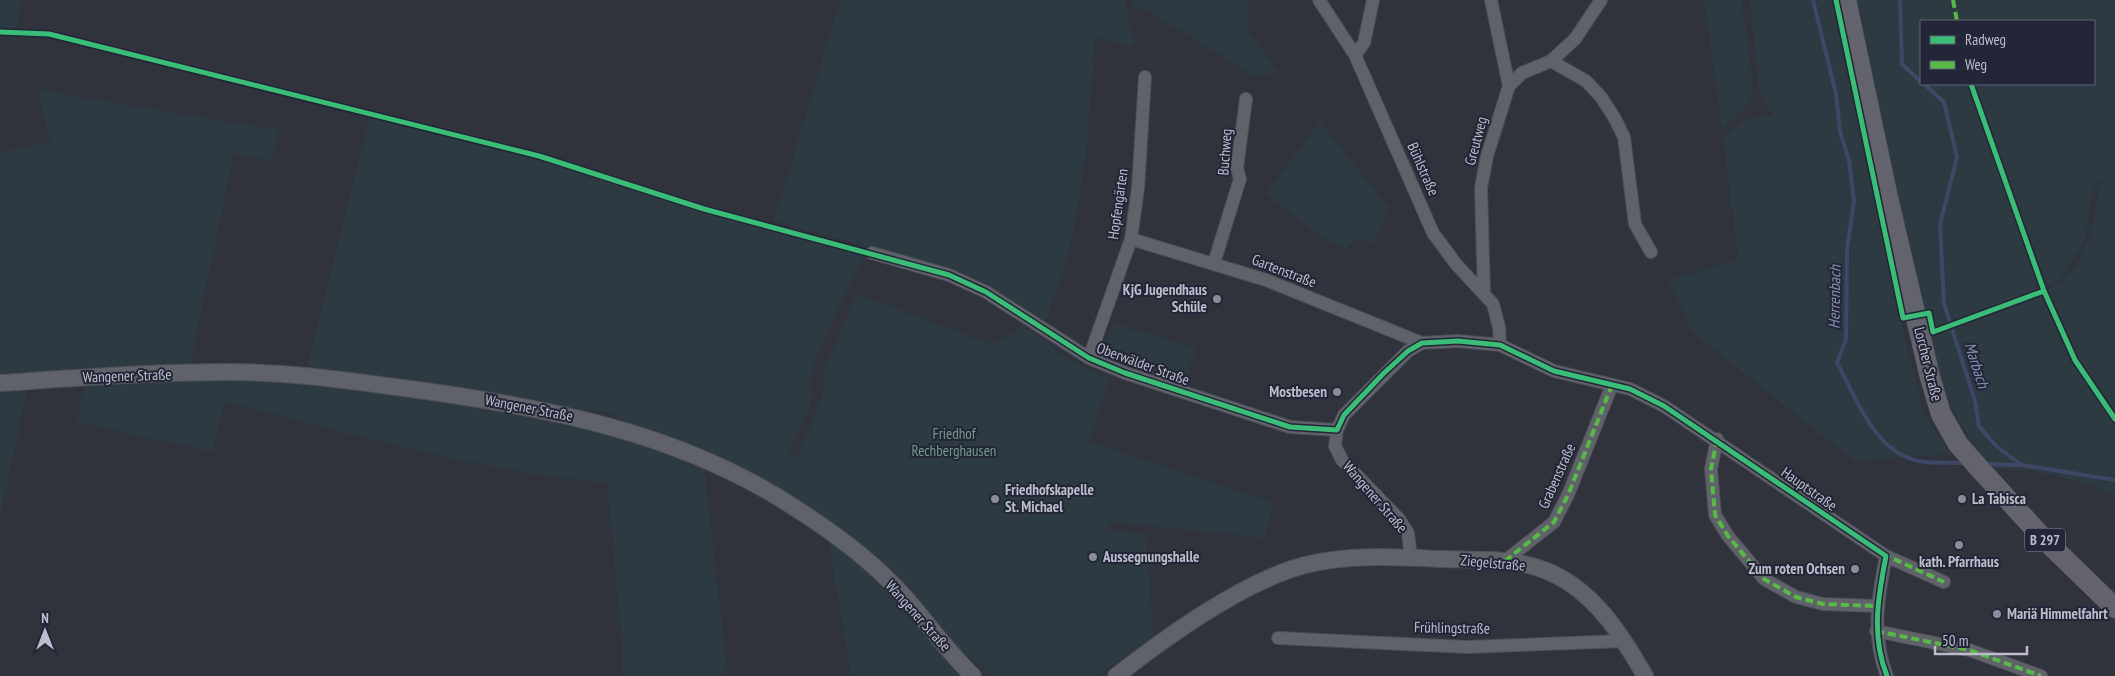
<svg xmlns="http://www.w3.org/2000/svg" width="2115" height="676" font-family="'PT Sans Narrow',sans-serif">
  <rect width="100%" height="100%" fill="#30323c"/>
  <!-- green -->
  <path fill="#2d3a42" fill-rule="evenodd" d="M 0,0 L 20,0 L 19,23 L 15,28 L 0,28 Z
    M 840,0 L 1125,0 L 1135,47 L 1095,38 L 1086,158 L 1069,254 L 1046,321 L 971,277 L 925,262 L 774,221 Z
    M 1131,0 L 1248,0 L 1248,31 L 1278,72 L 1254,76 L 1148,11 L 1133,7 Z
    M 1704,0 L 1741,0 C 1744,15 1755,83 1752,93 C 1748,108 1733,119 1722,128 Z
    M 1750,0 L 1832,0 L 1897,307 L 1924,414 L 1950,454 L 1855,461 L 1693,333 L 1667,280 L 1738,260 L 1723,136 C 1747,119 1742,118 1772,115 L 1759,92 Z
    M 1855,0 L 2115,0 L 2115,44 L 2106,83 L 2115,47 L 2115,418 L 2076,361 L 2046,291 C 2091,265 2092,226 2100,180 L 2094,185 L 2085,240 L 2060,279 L 2041,289 L 2074,361 L 2115,420 L 2115,495 C 2076,479 2038,469 1995,469 C 1959,431 1946,399 1932,349 ZM 1921,21 L 2094,21 L 2094,84 L 1921,84 Z
    M 38,90 L 279,130 L 272,161 L 234,154 L 190,365 L 0,377 L 0,152 L 50,142 Z
    M 370,118 L 541,161 L 864,256 L 817,355 L 811,381 L 812,398 L 808,411 L 787,454 L 797,457 L 822,397 L 824,369 L 857,294 L 991,344 L 1016,331 L 1022,324 L 1070,360 L 1109,378 L 1089,442 L 1273,502 L 1265,538 L 1110,522 L 1110,531 L 1147,534 L 1153,637 L 1097,676 L 993,676 L 967,656 L 817,514 L 771,484 L 707,453 L 633,427 L 604,410 L 572,411 L 306,370 Z
    M 1320,122 L 1389,208 L 1373,244 L 1358,238 L 1346,249 L 1323,238 L 1266,194 Z
    M 1112,323 L 1196,348 L 1185,384 L 1128,365 L 1111,355 L 1106,341 Z
    M 236,377 L 360,388 L 476,402 L 644,442 L 704,465 L 728,676 L 622,676 L 621,637 L 607,483 C 477,471 351,433 224,402 L 213,452 L 77,422 L 85,383 Z
    M 28,387 L 0,518 L 0,390 Z
    M 828,537 L 871,573 L 963,676 L 851,676 Z"/>
  <g fill="none" stroke-linecap="round" stroke-linejoin="round">
    <!-- stream -->
    <path stroke="#3f4666" stroke-width="4" d="M 1813,0 L 1836,94 L 1840,132 L 1849,160 L 1854,201 L 1847,250 L 1846,339 L 1837,363 C 1856,398 1874,451 1918,461 C 1932,464 1949,462 1964,463
      M 1900,0 L 1902,64 L 1921,82
      M 1924,84 L 1944,102 L 1957,157 L 1940,224 L 1944,304 L 1975,401 L 1979,426 L 1997,447 L 2022,465 L 2115,480
      M 1984,464 L 2022,465"/>
    <!-- minor casing -->
    <g stroke="#4d4f56" stroke-width="14">
      <path id="minor" d="M 1319,0 L 1355,55 L 1433,233 L 1456,264 L 1493,304 L 1499,327 L 1500,345
        M 1355,55 L 1364,43 L 1373,0
        M 1551,61 L 1586,81 L 1601,97 L 1614,117 L 1624,137 L 1635,224 L 1651,252
        M 1509,86 L 1522,73 L 1551,61 L 1575,39 L 1601,0
        M 1131,239 L 1266,280 L 1422,343
        M 872,253 L 949,275 L 986,292 L 1089,358 L 1125,373 L 1290,427 L 1337,430
        M 1214,263 L 1240,179 L 1237,168 L 1246,99
        M 1484,293 L 1481,188 L 1487,156 L 1509,86 L 1491,0
        M 1089,358 L 1131,239 L 1138,188 L 1145,77
        M 1717,439 L 1711,469 L 1715,515 L 1728,536 L 1764,579 L 1796,597 L 1823,604 L 1876,606
        M 1886,556 C 1878,597 1871,636 1887,676
        M 1411,558 L 1408,533 L 1399,519 L 1342,460 L 1335,446 L 1337,430 L 1344,415 L 1408,351 L 1422,343 L 1458,341 L 1500,345 L 1554,371 L 1630,389 L 1664,406 L 1886,556 L 1944,582
        M 1505,561 L 1554,522 L 1568,495 L 1612,385
        M 1876,631 L 1969,650 L 2041,676
        M 1278,638 L 1467,647 L 1625,641"/>
    </g>
    <!-- tertiary casing -->
    <g stroke="#4d4f56" stroke-width="18">
      <path id="tertiary" d="M 0,383 C 76,378 153,372 230,372 C 290,372 351,381 411,389 C 544,407 680,432 795,508 C 833,532 873,562 903,595 C 927,622 947,651 973,676
        M 1116,676 C 1166,637 1244,581 1305,565 C 1349,554 1396,557 1441,559 C 1470,560 1500,558 1528,565 C 1585,578 1618,628 1645,676"/>
    </g>
    <!-- primary casing -->
    <g stroke="#4d4f59" stroke-width="21">
      <path id="primary" d="M 1846,0 L 1888,198 L 1930,377 L 1941,414 L 1958,444 L 1979,468 L 2043,538 L 2115,608"/>
    </g>
    <!-- minor -->
    <use href="#minor" stroke="#60626a" stroke-width="12"/>
    <!-- tertiary -->
    <use href="#tertiary" stroke="#60626a" stroke-width="16"/>
    <!-- primary -->
    <use href="#primary" stroke="#62636c" stroke-width="20"/>
    <!-- quiet -->
    <path stroke="#58b947" stroke-width="4" stroke-dasharray="8 4" stroke-linecap="butt" d="M 1953,0 L 1957,21
      M 1717,439 L 1711,469 L 1715,515 L 1728,536 L 1764,579 L 1796,597 L 1823,604 L 1876,606
      M 1883,554 L 1944,582
      M 1505,561 L 1554,522 L 1568,495 L 1612,385 L 1615,386
      M 1876,631 L 1969,650 L 2041,676"/>
    <!-- cycleway casing -->
    <g stroke="#222637" stroke-width="8">
      <path id="cycleway" d="M 1836,0 L 1903,318 L 1929,313 L 1933,332 L 2044,291
        M 0,32 L 49,34 L 539,156 L 704,209 L 949,275 L 986,292 L 1089,358 L 1125,373 L 1290,427 L 1337,430 L 1344,415 L 1384,373 L 1408,351 L 1422,343 L 1458,341 L 1500,345 L 1554,371 L 1630,389 L 1664,406 L 1886,556 C 1878,597 1871,636 1887,676
        M 1971,84 L 2044,291 L 2075,360 L 2115,419"/>
    </g>
    <!-- cycleway -->
    <use href="#cycleway" stroke="#3abd76" stroke-width="5"/>
  </g>
  <!-- markers -->
  <g fill="#8a8c9a" stroke="#222637" stroke-width="2">
    <circle cx="1217" cy="299" r="5"/>
    <circle cx="1337" cy="392" r="5"/>
    <circle cx="995" cy="499" r="5"/>
    <circle cx="1962" cy="499" r="5"/>
    <circle cx="1959" cy="545" r="5"/>
    <circle cx="1093" cy="557" r="5"/>
    <circle cx="1855" cy="569" r="5"/>
    <circle cx="1997" cy="614" r="5"/>
  </g>
  <g text-anchor="middle" stroke-width="4" stroke-linejoin="round" paint-order="stroke">
    <!-- shield labels -->
    <rect fill="#222637" stroke="#8d909f" stroke-width="1" x="2025" y="528.5" width="40" height="23" rx="4"/>
    <g font-size="14" font-weight="bold" fill="#bbbdcc">
      <text x="2045" y="545">B 297</text>
    </g>
    <!-- street labels -->
    <g font-size="15" fill="#bbbdcc" stroke="#222637">
      <text transform="translate(1476 141) rotate(-75)" y="5">Greutweg</text>
      <text transform="translate(1225 152) rotate(-86)" y="5">Buchweg</text>
      <text transform="translate(1423 169) rotate(66)" y="5">Bühlstraße</text>
      <text transform="translate(1118 204) rotate(-82)" y="5">Hopfengärten</text>
      <text transform="translate(1284 271) rotate(21)" y="5">Gartenstraße</text>
      <text transform="translate(1143 364) rotate(20)" y="5">Oberwälder Straße</text>
      <text transform="translate(1928 364) rotate(76)" y="5">Lorcher Straße</text>
      <text transform="translate(127 376) rotate(-2)" y="5">Wangener Straße</text>
      <text transform="translate(529 408) rotate(11)" y="5">Wangener Straße</text>
      <text transform="translate(1557 476) rotate(-66)" y="5">Grabenstraße</text>
      <text transform="translate(1809 489) rotate(35)" y="5">Hauptstraße</text>
      <text transform="translate(1375 497) rotate(49)" y="5">Wangener Straße</text>
      <text transform="translate(1493 563) rotate(5)" y="5">Ziegelstraße</text>
      <text transform="translate(918 616) rotate(48)" y="5">Wangener Straße</text>
      <text transform="translate(1452 628) rotate(1)" y="5">Frühlingstraße</text>
    </g>
    <!-- poi labels -->
    <g font-size="15" font-weight="bold" fill="#bbbdcc" stroke="#222637" text-anchor="start">
      <text x="1207" y="295" text-anchor="end">KjG Jugendhaus<tspan x="1207" dy="17">Schüle</tspan></text>
      <text x="1327" y="397" text-anchor="end">Mostbesen</text>
      <text x="1005" y="495">Friedhofskapelle<tspan x="1005" dy="17">St. Michael</tspan></text>
      <text x="1972" y="504">La Tabisca</text>
      <text x="1103" y="562">Aussegnungshalle</text>
      <text x="1959" y="567" text-anchor="middle">kath. Pfarrhaus</text>
      <text x="1845" y="574" text-anchor="end">Zum roten Ochsen</text>
      <text x="2007" y="619">Mariä Himmelfahrt</text>
    </g>
    <!-- park labels -->
    <g font-size="15" fill="#749b86" stroke="#222637">
      <text x="954" y="439">Friedhof<tspan x="954" dy="17">Rechberghausen</tspan></text>
    </g>
    <!-- water labels -->
    <g font-size="16" font-style="italic" fill="#858db1" stroke="#222637">
      <text transform="translate(1834 297) rotate(-89)" y="6">Herrenbach</text>
      <text transform="translate(1977 365) rotate(72)" y="6">Marbach</text>
    </g>
  </g>
  <!-- legend -->
  <rect x="1920" y="20" width="175" height="65" fill="#222637" stroke="#5f6273"/>
  <rect x="1930" y="36" width="25" height="8" fill="#3abd76" stroke="#5f6273"/>
  <text x="1965" y="45" font-size="15" fill="#bbbdcc">Radweg</text>
  <rect x="1930" y="61" width="25" height="8" fill="#58b947" stroke="#5f6273"/>
  <text x="1965" y="70" font-size="15" fill="#bbbdcc">Weg</text>
  <!-- north arrow -->
  <g transform="translate(45 631)" stroke="#222637" stroke-width="4" paint-order="stroke">
  <path d="M0-4L9 19L0 12L-9 19Z" fill="#bbbdcc"/>
  <text y="-8" font-size="14" font-weight="bold" text-anchor="middle" fill="#bbbdcc">N</text>
  </g>
  <!-- scale -->
  <path d="M1935 646v8h92v-8" fill="none" stroke="#bbbdcc" stroke-width="2.5"/>
  <text x="1942" y="646" font-size="15" fill="#bbbdcc" stroke="#222637" stroke-width="4" paint-order="stroke">50 m</text>
</svg>
